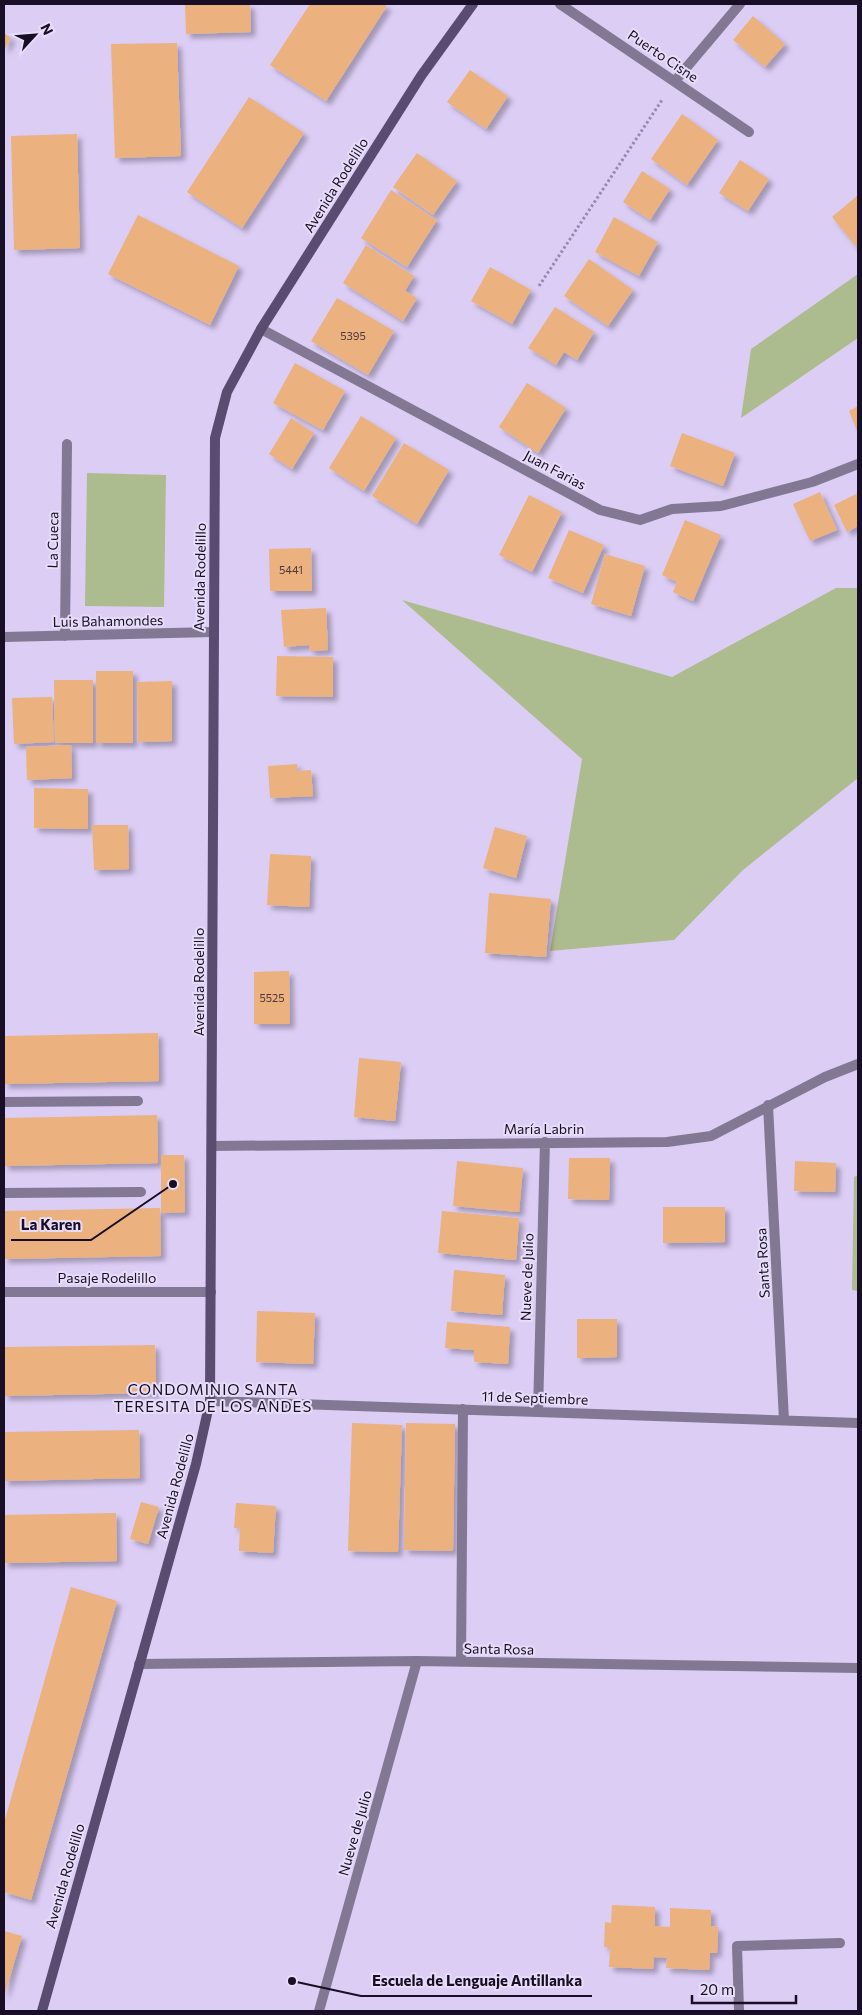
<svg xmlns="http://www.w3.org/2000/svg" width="862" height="2015" font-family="Commissioner,sans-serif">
  <defs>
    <filter id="shadow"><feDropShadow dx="4.5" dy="4.5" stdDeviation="2.5" flood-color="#0004"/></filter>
  </defs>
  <rect width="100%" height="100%" fill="#dccdf5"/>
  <!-- green -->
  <path fill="#adbc8e" d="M 858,274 L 858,338 L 741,418 L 751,349 Z
    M 87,473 L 166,475 L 164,607 L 85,606 Z
    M 836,588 L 858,588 L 858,778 L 743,870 L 674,940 L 550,951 L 582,759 L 402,600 L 672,677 Z
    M 858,1175 L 858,1291 L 852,1290 L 854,1177 Z"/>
  <!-- building -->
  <path fill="#ebb17f" filter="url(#shadow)" d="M 185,4 L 250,4 L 251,32 L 186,34 Z
    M 310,4 L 384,4 L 387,6 L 326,101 L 270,65 Z
    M 753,16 L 785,44 L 765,67 L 733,40 Z
    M 4,33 L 11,38 L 4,50 Z
    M 177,43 L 181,156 L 115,158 L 111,44 Z
    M 470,70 L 508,96 L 486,129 L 447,102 Z
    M 249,97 L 304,133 L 242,228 L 187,192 Z
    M 682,114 L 718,140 L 687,185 L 651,159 Z
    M 77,134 L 80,248 L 14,250 L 11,136 Z
    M 417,153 L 457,181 L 433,215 L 393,187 Z
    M 740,160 L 769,179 L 748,211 L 719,193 Z
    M 642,171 L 670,189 L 650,220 L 623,202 Z
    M 391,190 L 437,220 L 407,267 L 361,238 Z
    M 858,195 L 858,249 L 832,217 Z
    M 138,215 L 239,266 L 210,325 L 108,274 Z
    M 614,217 L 658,242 L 639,276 L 595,252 Z
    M 366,245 L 414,276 L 405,291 L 417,298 L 403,321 L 343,283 Z
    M 589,259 L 633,290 L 608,326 L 564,296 Z
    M 490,267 L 531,290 L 512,324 L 471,301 Z
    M 337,298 L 394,331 L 368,375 L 311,341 Z
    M 555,307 L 594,332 L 577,360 L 564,352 L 556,365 L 528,348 Z
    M 295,363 L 345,391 L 323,430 L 273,403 Z
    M 527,383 L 566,408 L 538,453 L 499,427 Z
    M 858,406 L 858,433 L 849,411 Z
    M 361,416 L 396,438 L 364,491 L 329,468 Z
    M 291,418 L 314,433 L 292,469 L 269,454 Z
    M 682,433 L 735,453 L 723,486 L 670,466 Z
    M 404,443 L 449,470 L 417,524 L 372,496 Z
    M 820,492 L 837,530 L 810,541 L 793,504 Z
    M 858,493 L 858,526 L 847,532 L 834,505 Z
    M 529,495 L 562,512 L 532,572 L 499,555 Z
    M 685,520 L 721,535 L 693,601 L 673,592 L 677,582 L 662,575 Z
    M 569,530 L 604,545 L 583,593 L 548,578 Z
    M 311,548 L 312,591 L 270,591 L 269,549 Z
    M 605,554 L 645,566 L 631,616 L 591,604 Z
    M 326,608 L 328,650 L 310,651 L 309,645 L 284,647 L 281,610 Z
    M 277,656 L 333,657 L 333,697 L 276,696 Z
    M 96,671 L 133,671 L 133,743 L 96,743 Z
    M 54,680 L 93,680 L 93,743 L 55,743 Z
    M 172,681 L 172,741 L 138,742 L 137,682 Z
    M 52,697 L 54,742 L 14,744 L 12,698 Z
    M 71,745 L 72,778 L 27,780 L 26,747 Z
    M 297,764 L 297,771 L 311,770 L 313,796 L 270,798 L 268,766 Z
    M 34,788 L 88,789 L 88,829 L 34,828 Z
    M 92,825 L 128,825 L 129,869 L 94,870 Z
    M 495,827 L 527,836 L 516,878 L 483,868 Z
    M 270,854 L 311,856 L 309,907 L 267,905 Z
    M 489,893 L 551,899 L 546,957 L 485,953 Z
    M 289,971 L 290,1024 L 254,1024 L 254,972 Z
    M 158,1033 L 159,1081 L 4,1084 L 4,1036 Z
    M 359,1058 L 401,1062 L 395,1121 L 354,1117 Z
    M 157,1115 L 158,1163 L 4,1166 L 4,1118 Z
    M 161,1155 L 184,1155 L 185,1212 L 161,1213 Z
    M 569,1158 L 610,1158 L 609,1200 L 568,1199 Z
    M 457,1161 L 523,1168 L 519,1212 L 453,1206 Z
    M 795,1161 L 836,1163 L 835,1192 L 794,1191 Z
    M 663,1207 L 725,1207 L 725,1242 L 663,1243 Z
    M 160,1208 L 161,1256 L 4,1259 L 4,1211 Z
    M 442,1211 L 519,1218 L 516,1260 L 438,1253 Z
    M 454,1270 L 505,1275 L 502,1315 L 451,1311 Z
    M 257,1311 L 315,1313 L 313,1364 L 256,1362 Z
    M 577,1319 L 617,1319 L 617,1357 L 577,1358 Z
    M 447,1322 L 510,1327 L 508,1364 L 474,1362 L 474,1350 L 445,1348 Z
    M 155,1345 L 156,1393 L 4,1396 L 4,1347 Z
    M 352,1423 L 402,1425 L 398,1552 L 348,1551 Z
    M 406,1423 L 455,1424 L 453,1551 L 404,1550 Z
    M 139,1430 L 140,1478 L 4,1481 L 4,1432 Z
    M 141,1502 L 159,1507 L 148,1544 L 130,1539 Z
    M 236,1503 L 276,1506 L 273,1553 L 239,1551 L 240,1528 L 234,1528 Z
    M 116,1513 L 117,1561 L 4,1563 L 4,1515 Z
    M 71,1587 L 117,1601 L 31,1900 L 4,1892 L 4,1823 Z
    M 612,1905 L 655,1907 L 655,1926 L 670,1927 L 670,1908 L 711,1910 L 711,1926 L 718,1927 L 717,1953 L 710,1953 L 709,1970 L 666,1968 L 667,1958 L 654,1957 L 653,1969 L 609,1967 L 610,1948 L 604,1947 L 605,1922 L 611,1923 Z
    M 4,1931 L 22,1936 L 4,1997 Z"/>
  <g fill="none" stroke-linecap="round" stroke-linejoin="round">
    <!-- path -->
    <path stroke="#978aac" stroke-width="3" stroke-dasharray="2.5 2.5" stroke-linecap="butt" d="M 539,286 L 662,100"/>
    <!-- lane -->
    <path stroke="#827893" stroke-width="10" d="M 739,2011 L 737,1946 L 840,1943"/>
    <!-- street -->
    <path stroke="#827893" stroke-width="10" d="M 560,4 L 749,132
      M 675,81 L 740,4
      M 261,329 L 600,510 L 640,520 L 672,509 L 721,506 L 812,482 L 858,464
      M 65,636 L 67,444
      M 4,637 L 213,632
      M 4,1102 L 138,1101
      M 768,1105 L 784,1420
      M 212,1146 L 667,1142 L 711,1136 L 825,1077 L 858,1064
      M 4,1193 L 141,1192
      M 4,1292 L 211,1292
      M 210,1401 L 858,1423
      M 538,1412 L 545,1142
      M 461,1662 L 463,1409
      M 139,1664 L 417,1661 L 858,1668
      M 319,2011 L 417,1661"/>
    <!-- secondary -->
    <path stroke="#5a4b71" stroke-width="10" d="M 42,2011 L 196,1464 L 210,1401 L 215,438 L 227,392 L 261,329 L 421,76 L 473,4"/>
  </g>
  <g text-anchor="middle" stroke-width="4" stroke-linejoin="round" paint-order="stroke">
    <!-- number labels -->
    <g font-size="11" fill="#4d373c">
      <text x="353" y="340">5395</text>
      <text x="291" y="574">5441</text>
      <text x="272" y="1002">5525</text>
    </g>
    <!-- street labels -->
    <g font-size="14" fill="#180e25" stroke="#e7ddf8">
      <text transform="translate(663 56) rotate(34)" y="5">Puerto Cisne</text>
      <text transform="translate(336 185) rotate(-58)" y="5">Avenida Rodelillo</text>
      <text transform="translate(555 470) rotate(28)" y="5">Juan Farias</text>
      <text transform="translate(53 540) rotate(-89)" y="5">La Cueca</text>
      <text transform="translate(200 577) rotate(-89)" y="5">Avenida Rodelillo</text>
      <text transform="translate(108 621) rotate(-1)" y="5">Luis Bahamondes</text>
      <text transform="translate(199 982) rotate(-90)" y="5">Avenida Rodelillo</text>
      <text x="544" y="1134">María Labrin</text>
      <text transform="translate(763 1263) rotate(-93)" y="5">Santa Rosa</text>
      <text transform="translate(527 1277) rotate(-88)" y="5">Nueve de Julio</text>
      <text x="107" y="1283">Pasaje Rodelillo</text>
      <text transform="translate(535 1398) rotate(2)" y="5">11 de Septiembre</text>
      <text transform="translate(175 1486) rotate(-75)" y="5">Avenida Rodelillo</text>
      <text transform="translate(499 1649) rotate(1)" y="5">Santa Rosa</text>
      <text transform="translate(355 1833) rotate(-74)" y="5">Nueve de Julio</text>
      <text transform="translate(65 1876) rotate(-74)" y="5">Avenida Rodelillo</text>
    </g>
    <!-- neighbourhood labels -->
    <g font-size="15" letter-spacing="1" fill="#180e25" stroke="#e7ddf8">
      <text x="213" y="1395">CONDOMINIO SANTA<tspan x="213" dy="17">TERESITA DE LOS ANDES</tspan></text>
    </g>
  </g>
  <!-- callouts -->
  <path fill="none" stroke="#180e25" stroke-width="2" d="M173 1184L91 1240H11M292 1981L361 1996H592"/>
  <g fill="#180e25" stroke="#e7ddf8" stroke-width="2">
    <circle cx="173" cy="1184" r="5"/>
    <circle cx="292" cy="1981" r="5"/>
  </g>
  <g font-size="15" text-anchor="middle" font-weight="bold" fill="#180e25" stroke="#e7ddf8" stroke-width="4" stroke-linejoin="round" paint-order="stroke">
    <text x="51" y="1230">La Karen</text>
    <text x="477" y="1986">Escuela de Lenguaje Antillanka</text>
  </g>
  <!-- border -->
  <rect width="862" height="2015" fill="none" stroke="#180e25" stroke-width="10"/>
  <!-- north arrow -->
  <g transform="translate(35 35) rotate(64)" stroke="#e7ddf8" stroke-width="4" paint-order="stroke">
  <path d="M0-4L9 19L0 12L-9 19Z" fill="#180e25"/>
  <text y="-8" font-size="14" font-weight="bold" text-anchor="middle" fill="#180e25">N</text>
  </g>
  <!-- scale -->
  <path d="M692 1995v8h104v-8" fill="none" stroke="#180e25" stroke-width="2.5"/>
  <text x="700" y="1995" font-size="15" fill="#180e25" stroke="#e7ddf8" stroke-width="4" paint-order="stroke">20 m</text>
</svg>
